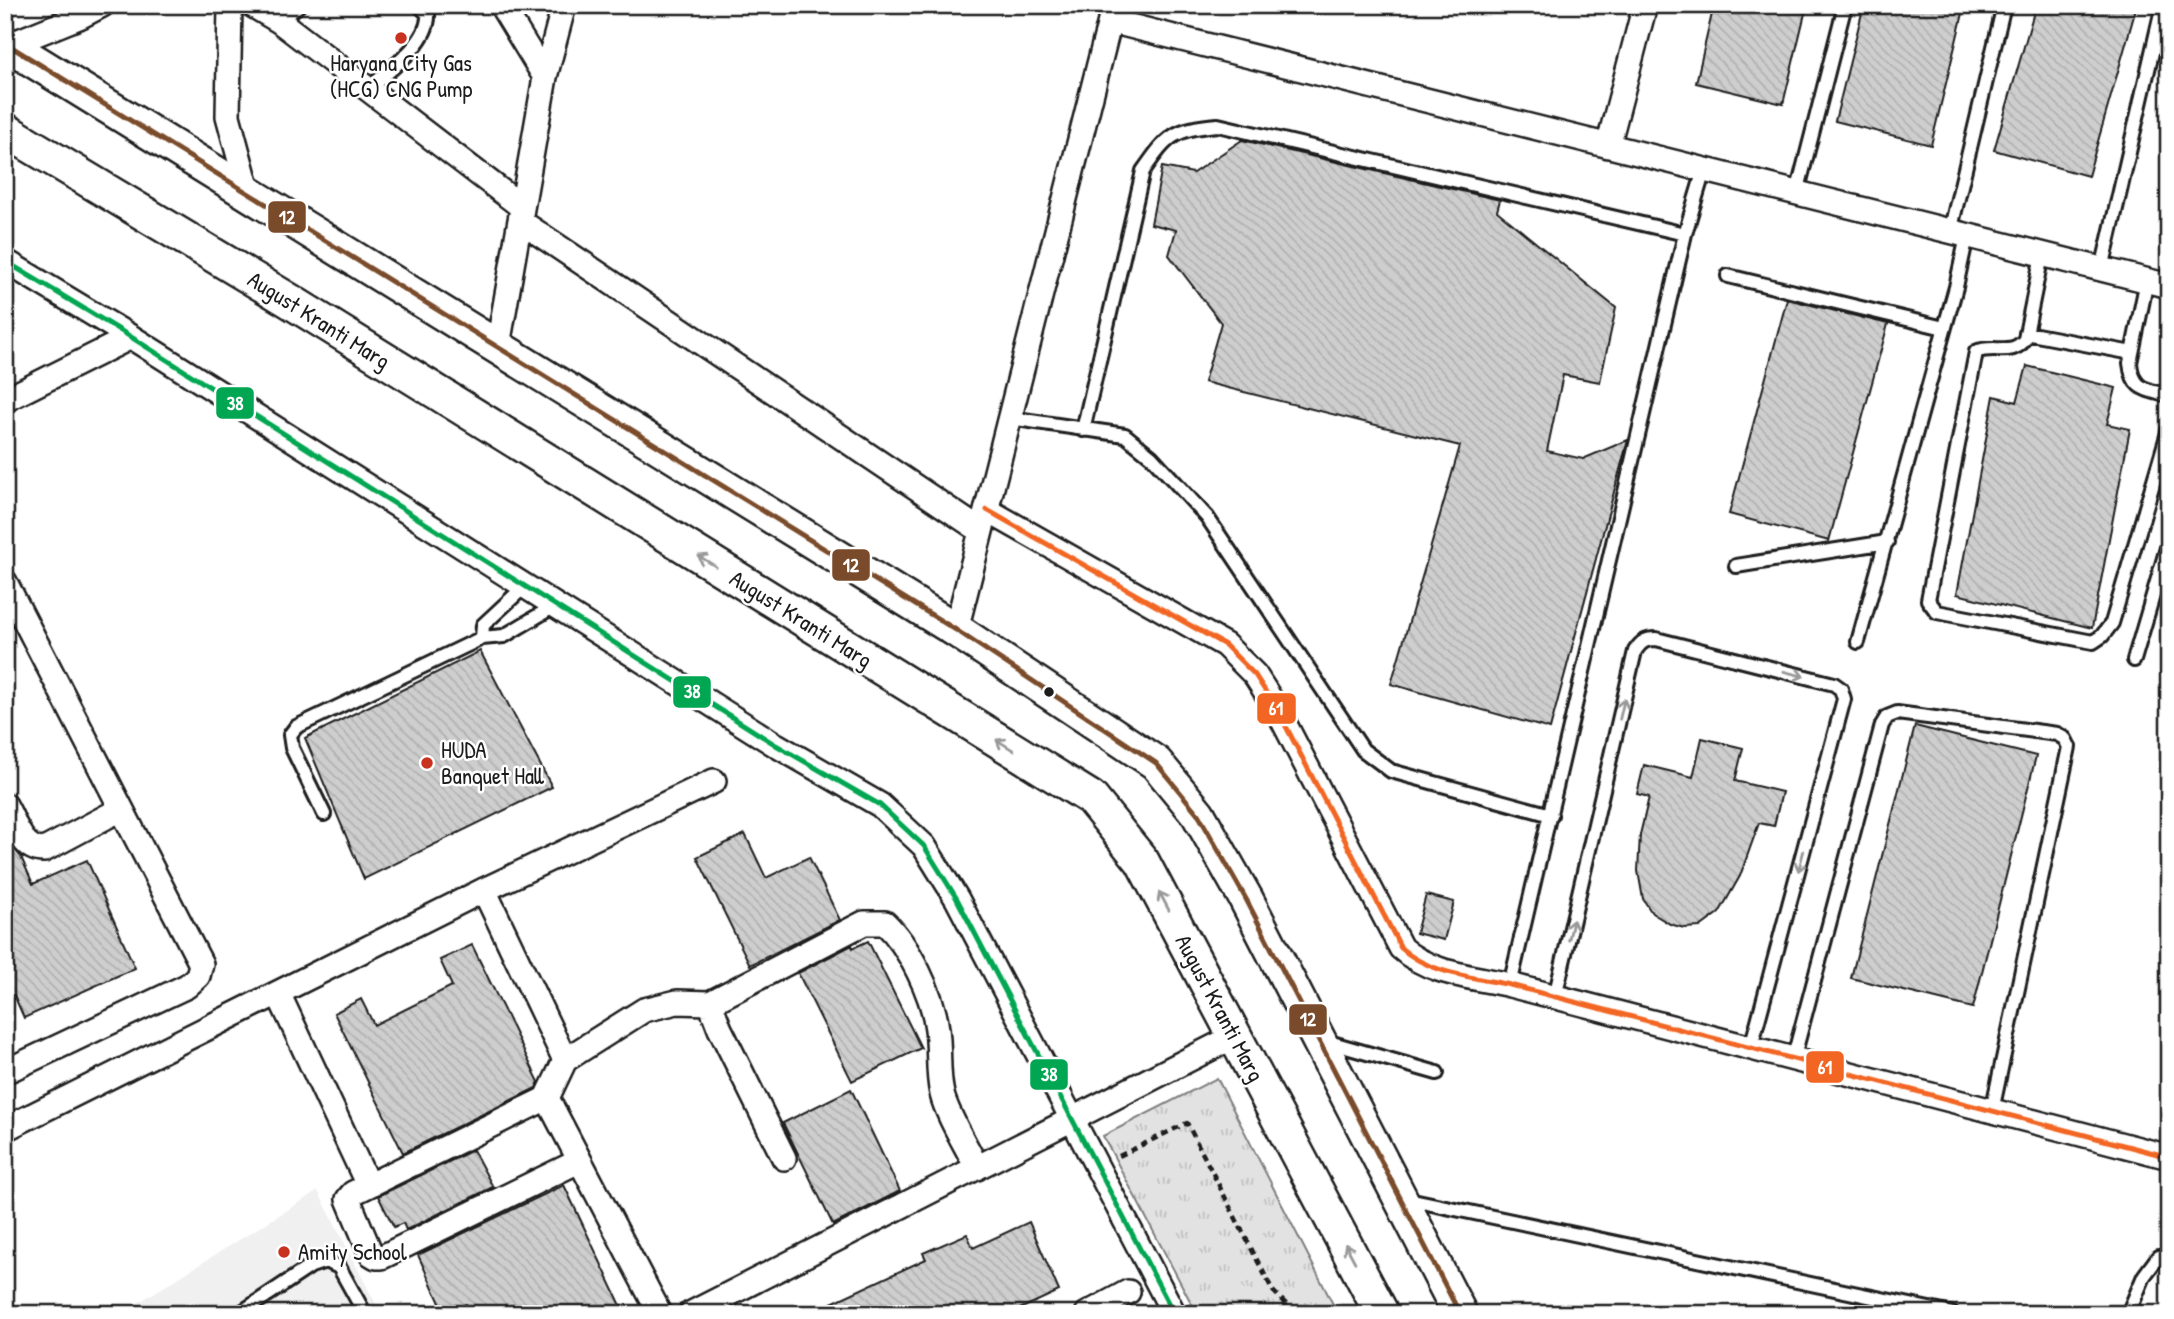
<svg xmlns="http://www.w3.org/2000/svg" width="2174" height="1319" font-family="'Patrick Hand',sans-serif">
  <defs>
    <pattern id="grass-tufts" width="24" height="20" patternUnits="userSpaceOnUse" patternTransform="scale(1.75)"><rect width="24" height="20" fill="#e2e2e2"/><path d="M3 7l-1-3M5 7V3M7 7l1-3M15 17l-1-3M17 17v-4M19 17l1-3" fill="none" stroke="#c1c1c1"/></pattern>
    <pattern id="building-back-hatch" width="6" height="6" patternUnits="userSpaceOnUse" patternTransform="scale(1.75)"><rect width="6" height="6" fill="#cecece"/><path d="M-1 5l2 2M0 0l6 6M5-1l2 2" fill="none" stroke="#b0b0b0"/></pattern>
  </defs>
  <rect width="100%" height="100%" fill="#fff"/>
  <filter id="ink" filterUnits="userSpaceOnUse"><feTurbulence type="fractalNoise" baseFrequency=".0143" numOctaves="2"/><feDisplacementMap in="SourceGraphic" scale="14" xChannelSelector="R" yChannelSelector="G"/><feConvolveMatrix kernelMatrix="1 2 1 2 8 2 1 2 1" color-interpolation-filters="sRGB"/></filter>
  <g filter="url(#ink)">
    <!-- built -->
    <path fill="#f0f0f0" d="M 318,1191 L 381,1314 L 120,1314 Z"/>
    <!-- grass -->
    <path fill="url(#grass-tufts)" stroke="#7f7f7f" stroke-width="2" d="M 1217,1078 L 1338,1314 L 1197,1314 L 1103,1136 Z"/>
    <!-- building -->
    <path fill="url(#building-back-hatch)" stroke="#1c1c1c" stroke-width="2" d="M 1714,5 L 1807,5 L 1783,104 L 1696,83 Z
      M 1864,5 L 1965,5 L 1931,145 L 1835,121 Z
      M 2036,5 L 2137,5 L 2088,176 L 1994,150 Z
      M 1242,140 L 1500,200 L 1497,211 L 1616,308 L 1600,382 L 1563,375 L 1547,451 L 1583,459 L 1628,440 L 1550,729 L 1391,684 L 1460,446 L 1204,382 L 1221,323 L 1169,255 L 1176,230 L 1151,224 L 1162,167 L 1193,173 Z
      M 1787,299 L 1888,324 L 1829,541 L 1729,514 Z
      M 2027,366 L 2116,388 L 2107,424 L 2130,429 L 2092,628 L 1957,594 L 1994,396 L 2017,402 Z
      M 480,651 L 552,787 L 364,879 L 305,738 Z
      M 1915,726 L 2036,756 L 1973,1008 L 1851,978 Z
      M 1702,738 L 1743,748 L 1735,781 L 1782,792 L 1774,826 L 1759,823 L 1740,876 L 1719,913 L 1700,927 L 1684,928 L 1670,924 L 1652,913 L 1643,899 L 1638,871 L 1640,835 L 1649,797 L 1637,794 L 1644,765 L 1693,777 Z
      M 745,834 L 766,878 L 809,857 L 840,920 L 750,965 L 697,857 Z
      M 5,837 L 21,857 L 33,884 L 87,860 L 135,968 L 24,1018 L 14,995 L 5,999 Z
      M 1426,895 L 1454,902 L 1444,940 L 1416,933 Z
      M 868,941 L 921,1048 L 852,1081 L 798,973 L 852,945 L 853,948 Z
      M 472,945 L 539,1082 L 536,1088 L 403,1153 L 334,1013 L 361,999 L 374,1025 L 452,986 L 440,960 Z
      M 851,1089 L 900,1191 L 833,1225 L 783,1123 Z
      M 473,1150 L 493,1187 L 406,1230 L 403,1223 L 394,1227 L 378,1196 Z
      M 564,1185 L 625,1314 L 471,1314 L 466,1304 L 445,1314 L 418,1255 Z
      M 1029,1222 L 1059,1291 L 1009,1314 L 808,1314 L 926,1259 L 923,1253 L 967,1234 L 973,1248 Z"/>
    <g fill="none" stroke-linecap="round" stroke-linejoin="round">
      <!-- service casing -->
      <g stroke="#1c1c1c" stroke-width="18">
        <path id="service" d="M 279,21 L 299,5
          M 368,89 C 388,71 430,42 428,14 L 419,5
          M 1797,193 L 1845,5
          M 1950,232 L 2004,5
          M 2042,255 L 2025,339 C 2013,357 1993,344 1976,352 L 1928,600 L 1937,612 L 2093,642 L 2102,636 L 2112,623 L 2169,429
          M 2102,269 L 2163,5
          M 1728,276 L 1944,328
          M 2147,280 L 2130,363 C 2133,391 2146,389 2169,396
          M 2026,333 L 2132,353
          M 1010,418 L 1125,435 L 1152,457 L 1207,517 L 1363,750 L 1391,771 L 1551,815
          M 1083,430 L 1143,171 C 1168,135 1174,129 1218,125 L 1685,234
          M 1736,566 L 1887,542
          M 525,586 L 483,625 L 482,638 L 504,636 L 556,605
          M 1858,642 L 1956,287 L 1967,236
          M 2134,660 L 2169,541
          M 324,814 L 292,748 L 290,735 L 296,727 L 482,638
          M 1510,985 L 1685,234 L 1704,170
          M 1555,997 L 1635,651 C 1641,642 1645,639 1656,639 L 1834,684 L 1841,689 L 1844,699 L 1751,1047
          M 1325,1041 L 1437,1073
          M 1793,1060 L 1882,725 L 1887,717 L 1897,713 L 2057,734 L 2065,739 L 2069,747 L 1992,1111
          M 1408,1199 L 1953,1314
          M 239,1314 L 311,1266 L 326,1261 L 339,1267 L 365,1314
          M 2128,1314 L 2144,1276 L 2158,1257 L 2169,1257"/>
      </g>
      <!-- minor casing -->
      <g stroke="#1c1c1c" stroke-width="28">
        <path id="minor" d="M 230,5 L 228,116 L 249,194
          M 252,5 L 279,21 L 522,207
          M 501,5 L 545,77
          M 1110,21 L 2169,286
          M 9,45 L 81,16 L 102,5
          M 1608,146 L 1645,5
          M 520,221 L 981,531
          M 5,261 L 131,337 L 776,745 L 880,805 L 924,846 L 957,899 L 1174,1314
          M 498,346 L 545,77 L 564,5
          M 5,400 L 131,337
          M 987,510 L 1225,645 L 1255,675 L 1278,711 L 1401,948 C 1429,974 1474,977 1510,985 L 2169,1157
          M 5,582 L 201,964 L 198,976 L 187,986 L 11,1069 L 5,1069
          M 956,630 L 1114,5
          M 5,805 C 15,821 21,851 44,850 L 121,809
          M 484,890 L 565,1060 L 547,1098 L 660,1314
          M 278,993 L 368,1185
          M 710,1003 L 720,1029 L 784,1158
          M 565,1060 L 644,1010 L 677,1002 L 710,1003 L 864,923 L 885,923 C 909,946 933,995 937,1029 C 940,1051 937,1072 942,1094 C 947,1115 967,1147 977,1168
          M 547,1098 L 353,1193 L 348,1199 L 371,1254 L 376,1257 L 382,1257 L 579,1161
          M 5,1129 L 484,890 L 714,781
          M 690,1314 L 1235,1036
          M 1087,1314 L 1128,1292"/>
      </g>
      <!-- secondary casing -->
      <g stroke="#1c1c1c" stroke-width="38">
        <path id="secondary" d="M 5,43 L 956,630 L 1156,763 L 1198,814 L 1246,899 L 1460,1314
          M 5,130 L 290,301 L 1091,798 L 1142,861 L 1382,1314"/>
      </g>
      <!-- path -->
      <path stroke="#1c1c1c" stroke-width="4.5" stroke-dasharray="7 5" stroke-linecap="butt" d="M 1119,1156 L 1187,1123 L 1273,1291 L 1296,1314"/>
      <!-- service -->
      <use href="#service" stroke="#fff" stroke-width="12"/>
      <!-- minor -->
      <use href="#minor" stroke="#fff" stroke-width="23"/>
      <!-- secondary -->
      <use href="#secondary" stroke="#fff" stroke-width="33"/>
      <!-- bus-1 casing -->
      <g stroke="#fff" stroke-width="10">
        <path id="bus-1" d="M 5,43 L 956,630 L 1156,763 L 1198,814 L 1246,899 L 1460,1314"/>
      </g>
      <!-- bus-2 casing -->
      <g stroke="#fff" stroke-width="10">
        <path id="bus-2" d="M 5,261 L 131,337 L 776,745 L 880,805 L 924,846 L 957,899 L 1174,1314"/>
      </g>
      <!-- bus-3 casing -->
      <g stroke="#fff" stroke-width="10">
        <path id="bus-3" d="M 987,510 L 1225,645 L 1255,675 L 1278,711 L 1401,948 C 1429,974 1474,977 1510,985 L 2169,1157"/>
      </g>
      <!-- bus-1 -->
      <use href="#bus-1" stroke="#7a4b2a" stroke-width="5"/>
      <!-- bus-2 -->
      <use href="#bus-2" stroke="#00a651" stroke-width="5"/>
      <!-- bus-3 -->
      <use href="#bus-3" stroke="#f26522" stroke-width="5"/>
    </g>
    <!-- one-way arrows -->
    <defs><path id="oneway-shaft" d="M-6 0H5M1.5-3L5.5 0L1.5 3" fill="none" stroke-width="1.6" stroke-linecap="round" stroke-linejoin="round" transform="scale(1.75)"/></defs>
    <g stroke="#999">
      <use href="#oneway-shaft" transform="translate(707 561) rotate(-148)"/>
      <use href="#oneway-shaft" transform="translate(1794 674) rotate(14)"/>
      <use href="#oneway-shaft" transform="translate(1622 709) rotate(-77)"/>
      <use href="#oneway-shaft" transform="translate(1005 745) rotate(-148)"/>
      <use href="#oneway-shaft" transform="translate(1801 861) rotate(105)"/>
      <use href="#oneway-shaft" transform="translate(1164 901) rotate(-118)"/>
      <use href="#oneway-shaft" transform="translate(1571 930) rotate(-77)"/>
      <use href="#oneway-shaft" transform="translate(1350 1253) rotate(-118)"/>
    </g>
  </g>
  <!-- markers -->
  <g fill="#c8321e" stroke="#fff" stroke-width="2.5">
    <circle cx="401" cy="38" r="7"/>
    <circle cx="427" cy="763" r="7"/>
    <circle cx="284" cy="1252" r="7"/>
  </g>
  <circle fill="#1c1c1c" stroke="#fff" stroke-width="2.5" cx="1049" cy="692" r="6"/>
  <g text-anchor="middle" stroke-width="5" stroke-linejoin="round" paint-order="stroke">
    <!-- poi labels -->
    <g font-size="23" fill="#1c1c1c" stroke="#fff" text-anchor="start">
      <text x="401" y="71" text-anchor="middle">Haryana City Gas<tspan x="401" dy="26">(HCG) CNG Pump</tspan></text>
      <text x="441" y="758">HUDA<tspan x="441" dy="26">Banquet Hall</tspan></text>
      <text x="298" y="1260">Amity School</text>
    </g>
    <!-- street labels -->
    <g font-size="23" fill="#1c1c1c" stroke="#fff">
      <text transform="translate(319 320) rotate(32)" y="8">August Kranti Marg</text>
      <text transform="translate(801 619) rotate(32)" y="8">August Kranti Marg</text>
      <text transform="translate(1220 1008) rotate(62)" y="8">August Kranti Marg</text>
    </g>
  </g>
  <g stroke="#fff" stroke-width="2.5">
    <rect x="267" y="200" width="40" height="34" rx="7" fill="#7a4b2a"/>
    <rect x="215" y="386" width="40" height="34" rx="7" fill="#00a651"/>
    <rect x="831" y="548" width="40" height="34" rx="7" fill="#7a4b2a"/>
    <rect x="672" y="675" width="40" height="34" rx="7" fill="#00a651"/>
    <rect x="1256" y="692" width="41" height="33" rx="7" fill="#f26522"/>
    <rect x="1288" y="1003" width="40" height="33" rx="7" fill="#7a4b2a"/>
    <rect x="1805" y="1050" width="40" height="34" rx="7" fill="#f26522"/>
    <rect x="1029" y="1058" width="40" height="33" rx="7" fill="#00a651"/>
  </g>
  <g font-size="19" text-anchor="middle" font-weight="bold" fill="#fff">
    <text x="287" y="224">12</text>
    <text x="235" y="410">38</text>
    <text x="851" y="572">12</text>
    <text x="692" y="698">38</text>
    <text x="1276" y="715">61</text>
    <text x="1308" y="1026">12</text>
    <text x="1825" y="1074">61</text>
    <text x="1049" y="1081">38</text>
  </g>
  <!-- margin -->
  <rect width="2174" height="1319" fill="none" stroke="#fff" stroke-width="28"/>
  <rect x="14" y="14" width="2146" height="1291" fill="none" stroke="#1c1c1c" stroke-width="2.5" filter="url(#ink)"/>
</svg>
